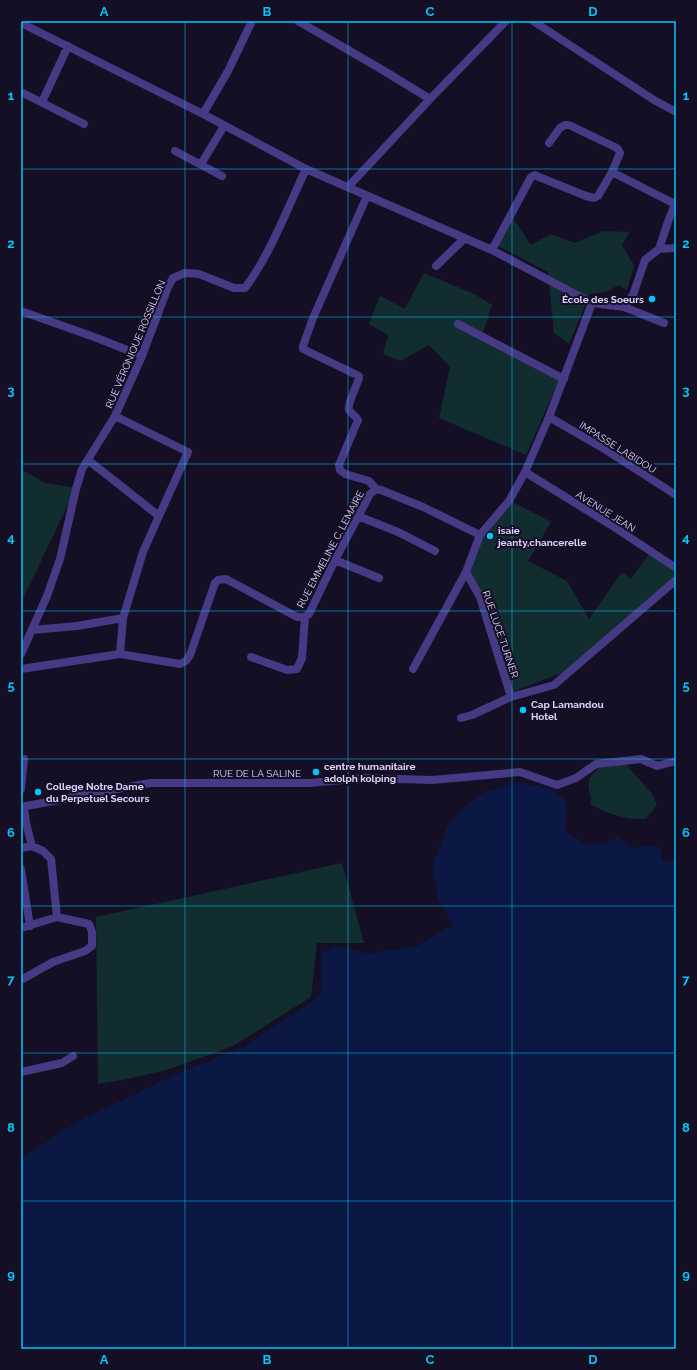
<svg xmlns="http://www.w3.org/2000/svg" width="697" height="1370" font-family="Raleway,sans-serif">
  <rect width="100%" height="100%" fill="#150f25"/>
  <!-- green -->
  <path fill="#122d2f" d="M 513,218 L 531,245 L 551,234 L 575,243 L 603,231 L 630,232 L 622,245 L 634,266 L 627,290 L 618,285 L 609,291 L 590,294 L 569,344 L 554,333 L 548,272 L 498,246 Z
    M 424,273 L 474,294 L 492,305 L 483,333 L 561,375 L 526,455 L 439,418 L 450,367 L 429,345 L 400,361 L 383,354 L 388,335 L 369,324 L 380,296 L 405,309 Z
    M 21,469 L 45,483 L 76,488 L 21,603 Z
    M 513,502 L 551,522 L 528,561 L 567,581 L 589,619 L 622,572 L 631,579 L 650,553 L 676,571 L 676,578 L 564,672 L 512,692 L 468,571 L 485,531 Z
    M 603,764 L 626,764 L 652,794 L 657,805 L 646,819 C 624,819 609,815 590,804 C 593,794 590,797 589,789 C 586,778 596,770 603,764 Z
    M 342,863 L 364,943 L 317,943 L 311,997 L 233,1046 L 167,1070 L 122,1080 L 98,1084 L 96,917 Z"/>
  <!-- water -->
  <path fill="#0a1843" d="M 517,782 L 552,789 L 565,799 L 567,816 L 565,831 L 587,845 L 605,843 L 617,837 C 621,840 626,845 631,847 C 645,851 647,839 661,850 L 662,859 L 665,862 L 676,859 L 676,1349 L 21,1349 L 21,1159 L 75,1123 L 170,1077 L 245,1046 L 321,996 L 321,953 L 338,946 L 369,954 L 417,946 L 453,925 L 438,899 L 432,866 L 448,825 L 469,803 L 484,792 Z"/>
  <g fill="none" stroke-linecap="round" stroke-linejoin="round">
    <!-- minor -->
    <path stroke="#463a84" stroke-width="8" d="M 298,21 L 381,69 L 430,99
      M 533,21 L 654,100 L 676,112
      M 21,23 L 203,114 L 306,169 L 492,250 L 592,303 L 624,307 L 664,323
      M 21,92 L 84,124
      M 42,102 L 68,46
      M 203,114 L 228,71 L 252,21
      M 175,151 L 222,176
      M 201,164 L 224,126
      M 612,172 L 675,204
      M 348,187 L 430,99 L 506,21
      M 367,196 L 313,318 L 303,346 L 303,349 L 305,350 L 359,376 L 359,378 C 357,385 347,405 349,410 C 351,414 356,416 358,420 L 339,465 L 340,470 L 345,474 L 369,481 L 376,489
      M 659,249 L 669,219 L 676,202
      M 492,250 L 531,177 L 535,175 L 539,177 L 586,196 L 594,198 L 598,196 L 612,172 L 620,153 L 617,148 L 569,125 L 565,125 L 560,128 L 549,143
      M 436,266 L 465,238
      M 624,307 L 633,295 L 645,260 L 659,249 L 676,248
      M 21,311 L 97,338 L 142,356
      M 458,324 L 564,379
      M 115,416 L 188,452 L 159,516
      M 549,417 L 601,447 L 676,495
      M 525,472 L 611,525 L 676,568
      M 358,516 L 398,532 L 435,551
      M 480,535 L 466,572 L 480,597 L 511,697
      M 335,560 L 379,578
      M 32,630 L 77,626 L 123,618 L 143,552 L 159,516 L 88,460
      M 21,654 L 47,596 L 60,559 L 76,489 L 82,469 L 115,416 L 142,356 L 168,287 L 173,278 L 185,273 L 199,274 L 234,288 L 245,288 C 270,255 288,207 306,169
      M 120,654 L 123,618
      M 251,657 L 287,670 L 297,669 L 302,658 L 305,617
      M 21,669 L 120,654 L 180,664 L 186,661 L 190,655 L 215,583 L 218,580 L 226,579 L 297,617 L 305,617 L 309,614 L 335,560 L 370,494 L 376,489 L 381,490 L 423,507 L 480,535 L 509,501 L 525,472 L 549,417 L 592,303
      M 413,669 L 466,572
      M 461,718 L 472,715 L 511,697 L 554,685 L 676,580
      M 21,789 L 24,759
      M 21,807 L 150,783 L 310,783 L 364,778 L 432,780 L 520,772 L 557,785 L 576,778 L 596,764 L 641,759 L 657,766 L 676,761
      M 24,807 L 26,823 L 32,846
      M 21,848 L 32,846 L 43,851 L 51,859 L 57,917
      M 21,869 L 30,926
      M 21,928 L 57,917 L 89,924 L 92,932 L 92,946 L 85,951 L 53,962 L 21,980
      M 21,1072 L 62,1063 L 73,1056"/>
  </g>
  <!-- grid -->
  <path fill="none" stroke="#02c6fc" stroke-width="1" stroke-opacity="0.55" d="M 185,21 L 185,1349M 348,21 L 348,1349M 512,21 L 512,1349M 21,169 L 676,169M 21,317 L 676,317M 21,464 L 676,464M 21,611 L 676,611M 21,759 L 676,759M 21,906 L 676,906M 21,1053 L 676,1053M 21,1201 L 676,1201"/>
  <!-- markers -->
  <g fill="#02c6fc" stroke="#150f25" stroke-width="1.5">
    <circle cx="652" cy="299" r="4"/>
    <circle cx="490" cy="536" r="4"/>
    <circle cx="523" cy="710" r="4"/>
    <circle cx="316" cy="772" r="4"/>
    <circle cx="38" cy="792" r="4"/>
  </g>
  <g text-anchor="middle" stroke-width="4" stroke-linejoin="round" paint-order="stroke">
    <!-- poi labels -->
    <g font-size="10" font-weight="bold" fill="#ded3ff" stroke="#150f25" text-anchor="start">
      <text x="644" y="303" text-anchor="end">École des Soeurs</text>
      <text x="498" y="534">isaie<tspan x="498" dy="12">jeanty,chancerelle</tspan></text>
      <text x="531" y="708">Cap Lamandou<tspan x="531" dy="12">Hotel</tspan></text>
      <text x="324" y="770">centre humanitaire<tspan x="324" dy="12">adolph kolping</tspan></text>
      <text x="46" y="790">College Notre Dame<tspan x="46" dy="12">du Perpetuel Secours</tspan></text>
    </g>
    <!-- street labels -->
    <g font-size="10" fill="#ded3ff" stroke="#150f25">
      <text transform="translate(135 344) rotate(-67)" y="4">RUE VÉRONIQUE ROSSILLON</text>
      <text transform="translate(618 447) rotate(32)" y="4">IMPASSE LABIDOU</text>
      <text transform="translate(606 511) rotate(32)" y="4">AVENUE JEAN</text>
      <text transform="translate(330 549) rotate(-62)" y="4">RUE EMMELINE C. LEMAIRE</text>
      <text transform="translate(501 634) rotate(71)" y="4">RUE LUCE TURNER</text>
      <text x="257" y="777">RUE DE LA SALINE</text>
    </g>
  </g>
  <!-- border -->
  <rect width="697" height="1370" fill="none" stroke="#150f25" stroke-width="44"/>
  <rect x="22" y="22" width="653" height="1326" fill="none" stroke="#02c6fc" stroke-width="1.5"/>
  <g font-size="13" text-anchor="middle" font-weight="bold" fill="#02c6fc">
    <text x="104" y="16">A</text>
    <text x="267" y="16">B</text>
    <text x="430" y="16">C</text>
    <text x="593" y="16">D</text>
    <text x="11" y="100">1</text>
    <text x="686" y="100">1</text>
    <text x="11" y="248">2</text>
    <text x="686" y="248">2</text>
    <text x="11" y="395">3</text>
    <text x="686" y="395">3</text>
    <text x="11" y="542">4</text>
    <text x="686" y="542">4</text>
    <text x="11" y="690">5</text>
    <text x="686" y="690">5</text>
    <text x="11" y="837">6</text>
    <text x="686" y="837">6</text>
    <text x="11" y="984">7</text>
    <text x="686" y="984">7</text>
    <text x="11" y="1132">8</text>
    <text x="686" y="1132">8</text>
    <text x="11" y="1279">9</text>
    <text x="686" y="1279">9</text>
    <text x="104" y="1364">A</text>
    <text x="267" y="1364">B</text>
    <text x="430" y="1364">C</text>
    <text x="593" y="1364">D</text>
  </g>
</svg>
